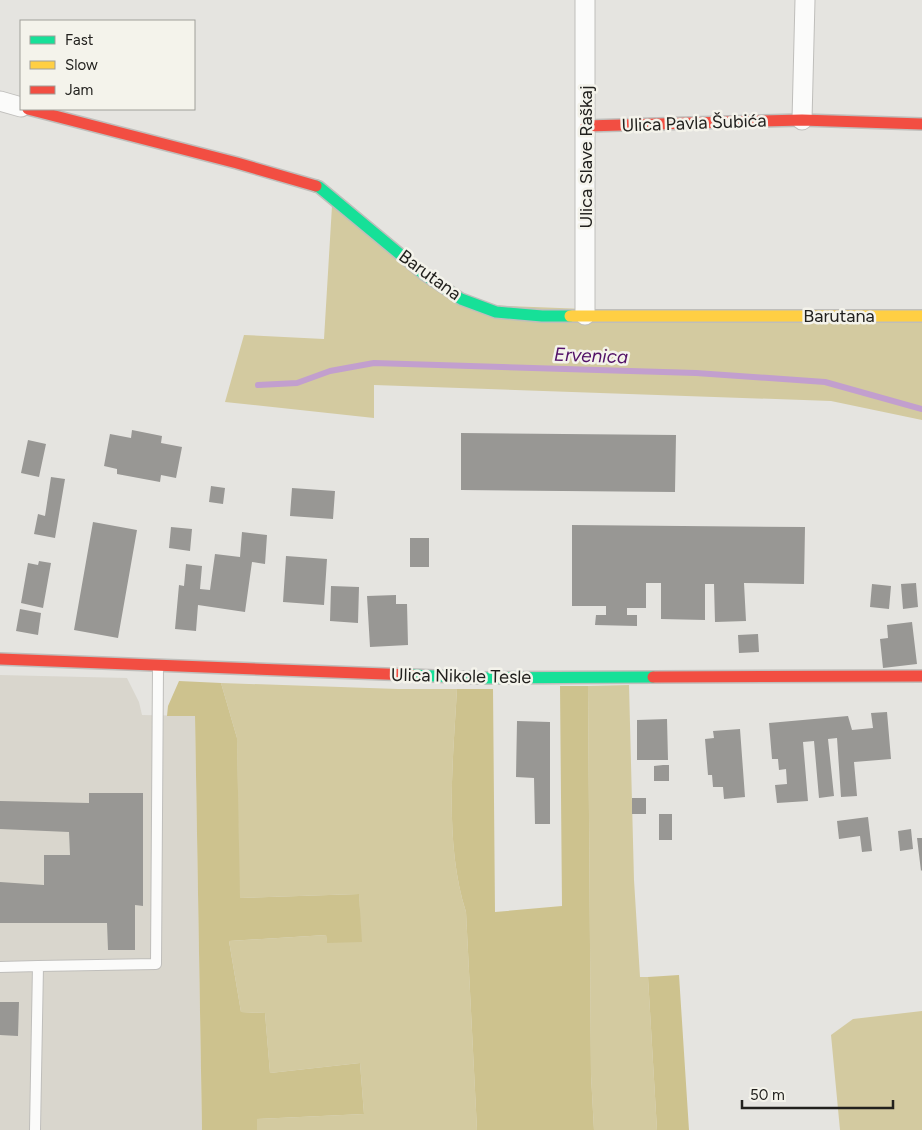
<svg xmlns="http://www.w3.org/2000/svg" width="922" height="1130" font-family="Figtree,sans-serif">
  <rect width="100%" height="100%" fill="#e5e4e0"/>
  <!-- built -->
  <path fill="#d9d6cd" d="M 0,675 L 127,678 L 139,702 L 142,715 L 195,716 L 202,1130 L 0,1130 Z"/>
  <!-- green -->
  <path fill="#d3caa0" d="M 332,206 L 456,304 L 922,322 L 922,420 L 831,401 L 374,385 L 374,418 L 225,402 L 244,335 L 324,339 Z
    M 221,683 L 398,689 L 457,689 C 453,761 444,843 466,912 L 477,1130 L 257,1130 L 257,1119 L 364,1114 L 360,1063 L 270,1073 L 265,1013 L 241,1012 L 229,941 L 326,935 L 327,942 L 361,942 L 359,894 L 239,898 L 237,738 Z
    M 629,685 L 634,880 L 640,977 L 648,977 L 657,1130 L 594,1130 L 591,1075 L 588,686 Z
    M 922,1011 L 922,1130 L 840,1130 L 831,1035 L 853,1019 Z"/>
  <!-- forest -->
  <path fill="#cdc28e" d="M 179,681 L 221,683 L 237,738 L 240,898 L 359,894 L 362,942 L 327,943 L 326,935 L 229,941 L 241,1012 L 265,1013 L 270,1073 L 360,1063 L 364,1114 L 257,1119 L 257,1130 L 202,1130 L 195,716 L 167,716 L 168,706 Z
    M 560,686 L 588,686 L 591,1075 L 594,1130 L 477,1130 L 466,912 C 444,843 453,761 457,689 L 493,689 L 495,912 L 562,906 Z
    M 679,975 L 689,1130 L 657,1130 L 648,977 Z"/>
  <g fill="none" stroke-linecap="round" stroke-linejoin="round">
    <!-- stream -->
    <path stroke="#c29fce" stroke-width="6" d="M 258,385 L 297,383 L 330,371 L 374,363 L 696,373 L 825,382 L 922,409"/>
  </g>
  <!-- building -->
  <path fill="#989794" d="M 132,430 L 162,436 L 161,443 L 182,447 L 176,478 L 161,475 L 160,482 L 117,474 L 117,469 L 104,466 L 110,434 L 131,438 Z
    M 461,433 L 676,435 L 675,492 L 461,490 Z
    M 28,440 L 46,444 L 39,477 L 21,473 Z
    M 51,477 L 65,479 L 55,538 L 34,534 L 38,514 L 45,516 Z
    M 211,486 L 225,488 L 223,504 L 209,502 Z
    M 292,488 L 335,491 L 333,519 L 290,516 Z
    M 93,522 L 137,530 L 118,638 L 74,630 Z
    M 572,525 L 805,527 L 804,584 L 744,583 L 746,621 L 715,622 L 714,584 L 705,584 L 705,620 L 661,619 L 661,583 L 646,583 L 646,608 L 627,608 L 627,615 L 637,615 L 637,626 L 595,625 L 596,615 L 606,615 L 606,606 L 572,606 Z
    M 171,527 L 192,529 L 190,551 L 169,548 Z
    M 242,532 L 267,535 L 265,564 L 252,562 L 245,612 L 198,605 L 196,631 L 175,629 L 179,585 L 184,586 L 186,564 L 202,566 L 200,589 L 210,590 L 215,554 L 240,557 Z
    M 410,538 L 429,538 L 429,567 L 410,567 Z
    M 286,556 L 327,559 L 324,605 L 283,602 Z
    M 39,561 L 51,563 L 43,608 L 21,603 L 28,563 L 38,565 Z
    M 916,583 L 918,607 L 903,609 L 901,584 Z
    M 872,584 L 891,586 L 889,609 L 870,607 Z
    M 331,586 L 359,587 L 358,623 L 330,621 Z
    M 396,595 L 396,604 L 407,604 L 408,645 L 370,647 L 367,596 Z
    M 20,609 L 41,613 L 38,635 L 16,631 Z
    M 912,622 L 917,664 L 883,668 L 880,639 L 888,638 L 887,625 Z
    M 758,634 L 759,652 L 739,653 L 738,635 Z
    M 887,712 L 891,759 L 854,762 L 857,796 L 841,797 L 837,738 L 828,739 L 834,796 L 819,798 L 814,741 L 803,742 L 808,801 L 777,803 L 775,785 L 787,784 L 786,769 L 779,770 L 778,759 L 772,759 L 769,723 L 848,716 L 852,730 L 873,728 L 871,713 Z
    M 667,719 L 668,760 L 637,760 L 637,720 Z
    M 517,721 L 550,722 L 550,824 L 535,824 L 534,778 L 516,777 Z
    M 740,729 L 745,797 L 724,799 L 723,787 L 713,787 L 712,775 L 708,775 L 705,739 L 714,738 L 713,731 Z
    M 663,765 L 669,765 L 669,781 L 654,781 L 654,766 Z
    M 89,793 L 143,793 L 143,906 L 135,905 L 135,950 L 108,950 L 107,923 L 0,923 L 0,882 L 44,885 L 44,855 L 70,855 L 69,832 L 0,829 L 0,801 L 89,803 Z
    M 632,798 L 646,798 L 646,814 L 632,814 Z
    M 659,814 L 672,814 L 672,840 L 659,840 Z
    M 868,817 L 872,851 L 862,852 L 860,836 L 839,839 L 837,821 Z
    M 911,829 L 913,849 L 900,851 L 898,831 Z
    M 917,838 L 922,838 L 922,870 L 921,871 Z
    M 0,1002 L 19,1002 L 18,1036 L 0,1035 Z"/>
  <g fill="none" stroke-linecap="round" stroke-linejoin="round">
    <!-- lane casing -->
    <g stroke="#bfbebb" stroke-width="12">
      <path id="lane" d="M 0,967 L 38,966
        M 35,1130 L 38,966 L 156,964 L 158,667"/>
    </g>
    <!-- street casing -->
    <g stroke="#bfbebb" stroke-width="21">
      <path id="street" d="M 585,0 L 585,315
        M 0,101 L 21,107
        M 802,120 L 805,0"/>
    </g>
    <!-- fast casing -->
    <g stroke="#bfbebb" stroke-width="14">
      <path id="fast" d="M 316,186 L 319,187 L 425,275 L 461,299 L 496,312 L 542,316 L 570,316
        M 411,675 L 482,678 L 653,677"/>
    </g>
    <!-- slow casing -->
    <g stroke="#bfbebb" stroke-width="14">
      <path id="slow" d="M 570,316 L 922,316"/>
    </g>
    <!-- jam casing -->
    <g stroke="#bfbebb" stroke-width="14">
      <path id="jam" d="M 28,109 L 237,163 L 316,186
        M 586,126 L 802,120 L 922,124
        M 0,659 L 411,675
        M 653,677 L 922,676"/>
    </g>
    <!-- lane -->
    <use href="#lane" stroke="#fbfbfa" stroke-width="10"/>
    <!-- street -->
    <use href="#street" stroke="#fbfbfa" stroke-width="19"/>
    <!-- fast -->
    <use href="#fast" stroke="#16e098" stroke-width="11"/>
    <!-- slow -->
    <use href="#slow" stroke="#ffcf43" stroke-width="11"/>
    <!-- jam -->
    <use href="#jam" stroke="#f24e42" stroke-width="11"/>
  </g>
  <g text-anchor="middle" stroke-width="5" stroke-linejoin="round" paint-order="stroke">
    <!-- street labels -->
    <g font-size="18" fill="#22211e" stroke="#f4f3eb">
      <text transform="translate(694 123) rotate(-2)" y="6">Ulica Pavla Šubića</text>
      <text transform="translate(586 157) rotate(-90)" y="6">Ulica Slave Raškaj</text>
      <text transform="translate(430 275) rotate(36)" y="6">Barutana</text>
      <text x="839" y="322">Barutana</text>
      <text transform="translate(461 676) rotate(1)" y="6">Ulica Nikole Tesle</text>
    </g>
    <!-- water labels -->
    <g font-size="19" font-style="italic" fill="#521167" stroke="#f4f3eb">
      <text transform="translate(591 355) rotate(2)" y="7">Ervenica</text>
    </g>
  </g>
  <!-- legend -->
  <rect x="20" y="20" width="175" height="90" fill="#f4f3eb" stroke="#a09f99"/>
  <rect x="30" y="36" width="25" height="8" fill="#16e098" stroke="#a09f99"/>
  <text x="65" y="45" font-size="15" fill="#22211e">Fast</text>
  <rect x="30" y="61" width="25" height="8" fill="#ffcf43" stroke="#a09f99"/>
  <text x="65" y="70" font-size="15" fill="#22211e">Slow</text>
  <rect x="30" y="86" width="25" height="8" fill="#f24e42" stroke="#a09f99"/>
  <text x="65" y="95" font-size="15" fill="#22211e">Jam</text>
  <!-- scale -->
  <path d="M742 1100v8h151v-8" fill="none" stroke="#22211e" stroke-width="2.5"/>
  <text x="750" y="1100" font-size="15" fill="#22211e" stroke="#f4f3eb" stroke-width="4" paint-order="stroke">50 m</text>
</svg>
